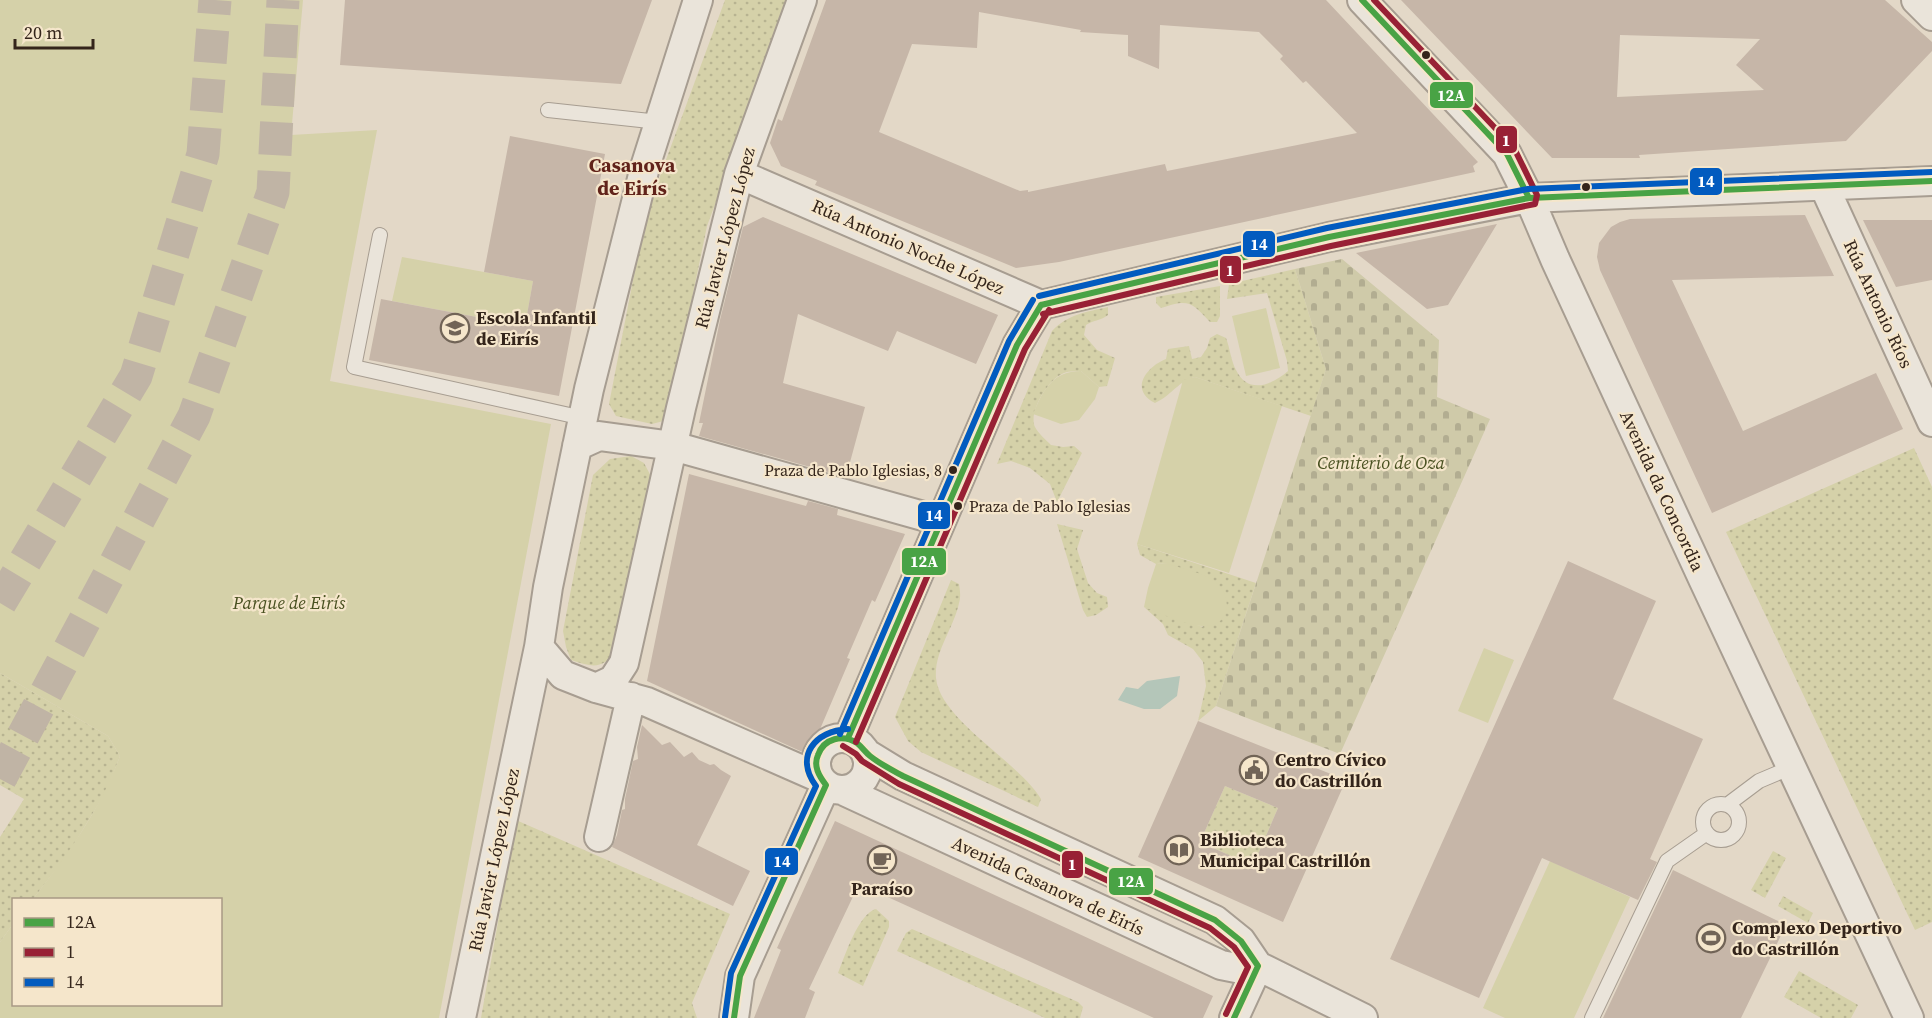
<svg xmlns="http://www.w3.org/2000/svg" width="1932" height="1018" font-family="'Source Serif 4',serif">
  <defs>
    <pattern id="grass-dots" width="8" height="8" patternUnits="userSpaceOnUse" patternTransform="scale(1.5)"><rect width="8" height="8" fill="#d5d1a9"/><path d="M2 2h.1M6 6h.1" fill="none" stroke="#b7b391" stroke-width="1.8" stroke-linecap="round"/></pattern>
    <pattern id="cemetery-stones" width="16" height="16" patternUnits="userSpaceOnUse" patternTransform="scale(1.5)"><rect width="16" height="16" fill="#cfcaa9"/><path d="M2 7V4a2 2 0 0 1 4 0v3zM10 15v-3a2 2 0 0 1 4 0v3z" fill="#b2ad91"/></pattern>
  </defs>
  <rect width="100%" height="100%" fill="#e3d8c7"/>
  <!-- grass -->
  <path fill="url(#grass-dots)" d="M 725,0 L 791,0 L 707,226 L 667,420 L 652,424 L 616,416 L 609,404 L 641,239 L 660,176 Z
    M 1295,269 L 1326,369 L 1311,416 L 1195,377 C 1177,382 1171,396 1155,403 C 1129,390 1146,367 1166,359 L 1168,349 L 1189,346 L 1192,359 L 1201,357 L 1207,348 L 1210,338 L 1217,334 L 1226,338 C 1230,348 1231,361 1236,370 C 1248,395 1272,385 1288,371 L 1287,361 L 1267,293 L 1227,299 L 1229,284 Z
    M 1220,286 L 1220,316 L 1217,322 L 1210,322 C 1191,301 1188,299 1161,308 L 1156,303 L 1156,297 Z
    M 1108,307 L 1108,315 C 1100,321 1093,320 1086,325 L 1084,335 L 1097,350 L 1115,358 L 1107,386 L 1099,387 L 1081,371 C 1075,371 1067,371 1062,374 C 1048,380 1028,412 1035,427 C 1038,433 1046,440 1051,445 L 1063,447 L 1074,446 L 1082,453 L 1057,502 L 1050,484 L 1030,468 L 1011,461 L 997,464 L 1052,331 C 1068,314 1087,312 1108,307 Z
    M 1914,448 L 1932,487 L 1932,922 L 1915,930 L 1726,532 Z
    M 631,456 L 644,463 L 653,480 L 619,650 C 600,669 596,668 571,660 L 566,647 L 563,631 L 593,475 L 610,459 Z
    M 1057,524 L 1083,530 L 1077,549 L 1088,583 L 1097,593 L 1107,597 L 1108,607 L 1096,615 L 1087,617 L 1083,610 Z
    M 1137,544 L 1256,583 L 1216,706 L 1198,721 L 1206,686 L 1203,662 L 1193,649 L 1168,635 L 1163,624 L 1144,607 L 1203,627 L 1166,563 L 1156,564 L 1140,555 Z
    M 951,580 L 959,584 C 960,590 961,597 959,603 C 954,628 934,651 936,678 C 940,720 1019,762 1041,799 L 1038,807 L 921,752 L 908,741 L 895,717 Z
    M 0,673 L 108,736 L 120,756 L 107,790 L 68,854 L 33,899 L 14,900 L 13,924 L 0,942 L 0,837 L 24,799 L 0,785 Z
    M 1225,786 L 1278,808 L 1253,866 L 1200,842 Z
    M 516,820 L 730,914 L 692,1003 L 697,1018 L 481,1018 Z
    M 1773,851 L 1786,858 L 1765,898 L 1751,890 Z
    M 1783,896 L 1813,913 L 1808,923 L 1778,906 Z
    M 876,909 L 889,921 L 889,927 L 863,986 L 838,973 C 845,956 858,914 876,909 Z
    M 912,929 L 1078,1002 L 1083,1007 L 1080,1018 L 1045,1018 L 897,951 L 906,933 Z
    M 1799,971 L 1858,1005 L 1851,1018 L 1821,1018 L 1784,997 Z"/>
  <!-- cemetery -->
  <path fill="url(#cemetery-stones)" d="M 1342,259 L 1439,340 L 1437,397 L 1490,419 L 1340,754 L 1216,706 L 1326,369 L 1295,269 Z"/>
  <!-- park -->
  <path fill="#d5d1a9" d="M 0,0 L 303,0 L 291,135 L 377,130 L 330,381 L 551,424 L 439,1018 L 0,1018 L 0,942 L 13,924 L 14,1004 L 220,1004 L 220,900 L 33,899 C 68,854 100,810 120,756 L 108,736 L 0,673 Z
    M 402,257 L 533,281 L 525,326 L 392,301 Z
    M 1266,308 L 1280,368 L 1246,376 L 1232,316 Z
    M 1081,371 L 1099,387 L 1095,399 L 1079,420 L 1061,424 L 1033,414 C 1043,391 1052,371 1081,371 Z
    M 1195,377 L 1282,406 L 1229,573 L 1137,544 L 1183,380 Z
    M 1166,563 C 1179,568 1204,573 1214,581 C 1234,596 1231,628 1202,626 C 1185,625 1161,613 1144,607 L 1148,588 L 1156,564 Z
    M 1484,648 L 1514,660 L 1488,723 L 1458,711 Z
    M 1550,861 L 1630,897 L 1574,1018 L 1505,1018 L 1483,1008 Z"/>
  <!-- water -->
  <path fill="#b4c6b9" d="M 1180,676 L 1177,696 L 1160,709 L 1144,709 L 1118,700 L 1126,687 L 1138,689 L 1147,681 Z"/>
  <!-- building -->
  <path fill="#c6b6a8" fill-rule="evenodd" d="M 345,0 L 652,0 L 621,84 L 340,65 Z
    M 826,0 L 1326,0 L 1478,162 L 1473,166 L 1475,172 L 1059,262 L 1016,268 L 815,185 L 817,181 L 781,166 L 770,143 L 778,119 L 782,121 ZM 979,12 L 1081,30 L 1080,32 L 1128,35 L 1128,56 L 1159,69 L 1160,25 L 1259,32 L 1283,56 L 1280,59 L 1303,83 L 1306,81 L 1357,133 L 1167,171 L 1165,164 L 1028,192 L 1028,190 L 1020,191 L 879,132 L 912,44 L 977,48 Z
    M 1401,0 L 1885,0 L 1932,42 L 1932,51 L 1846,141 L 1639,155 L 1640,158 L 1552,158 ZM 1620,35 L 1760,39 L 1736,65 L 1764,90 L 1617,97 Z
    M 510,136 L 605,154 L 559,396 L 369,360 L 381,299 L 525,326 L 533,281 L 484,272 Z
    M 1805,215 L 1834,276 L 1672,280 L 1743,431 L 1876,373 L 1903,429 L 1712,513 L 1600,270 L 1597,257 L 1599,243 L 1611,227 L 1620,222 L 1630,219 Z
    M 763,217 L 998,315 L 976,364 L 897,331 L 888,351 L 798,314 L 783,383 L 865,407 L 846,477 L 699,436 L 703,423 L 699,423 L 720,320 L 743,227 Z
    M 1863,220 L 1932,220 L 1932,280 L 1896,287 Z
    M 1497,224 L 1448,305 L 1427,309 L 1356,253 Z
    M 689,474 L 806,506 L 808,501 L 838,509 L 837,515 L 905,534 L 875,602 L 872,600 L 847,658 L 850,659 L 809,755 L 647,681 Z
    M 1568,561 L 1656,601 L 1613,699 L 1703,739 L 1650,859 L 1657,862 L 1638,900 L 1542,858 L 1479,998 L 1390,959 Z
    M 1198,721 L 1346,780 L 1283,922 L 1138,857 ZM 1225,786 L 1278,808 L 1253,866 L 1200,842 Z
    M 642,725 L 662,745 L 670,742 L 684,757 L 692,752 L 699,760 L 710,765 L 714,764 L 721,770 L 731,776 L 697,845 L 750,871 L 733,906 L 612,847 L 617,835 L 622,810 L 625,809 L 625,799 L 633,761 L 638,759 L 637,747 Z
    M 835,821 L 1213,996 L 1203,1018 L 1154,1018 L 859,884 L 809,989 L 815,992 L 805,1018 L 754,1018 L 781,950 L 777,948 Z
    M 1673,870 L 1786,925 L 1741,1018 L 1603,1018 Z"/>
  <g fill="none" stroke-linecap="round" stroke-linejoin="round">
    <!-- primary-tunnel -->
    <path stroke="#c0b4a5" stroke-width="33" stroke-dasharray="33 16" stroke-linecap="butt" d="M 0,603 L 136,376 L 203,154 L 215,0
      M 0,779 L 194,416 L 273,192 L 283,0"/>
    <!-- lane casing -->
    <g stroke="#a79d91" stroke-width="16">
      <path id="lane" d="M 548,110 L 659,122
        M 380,235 L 354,367 L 583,418
        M1703 822a18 18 0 1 1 36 0a18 18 0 1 1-36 0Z
        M 1727,805 L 1759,781 L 1792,767
        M 1592,1018 L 1667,861 L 1707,833"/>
    </g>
    <!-- street casing -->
    <g stroke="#a79d91" stroke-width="32">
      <path id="street" d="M 698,0 L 645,167 L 589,389 L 548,587 L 539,647 L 563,675 L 596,688 L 647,702 L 820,778
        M 1362,0 L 1507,154 L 1529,198 L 1555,259 L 1704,581 L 1909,1018
        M 1916,0 L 1932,16
        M 739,174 L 1041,305 L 1329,237 L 1529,198 L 1932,181
        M 1824,186 L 1932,422
        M 577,446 L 599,436 L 673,446 L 941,521
        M 596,688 L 613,680 L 624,663 L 681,408 L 739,174 L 802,0
        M816 764a26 26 0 1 1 52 0a26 26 0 1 1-52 0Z
        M 848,738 L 1017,345 L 1041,305
        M 867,754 L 903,776 L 1215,920 L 1241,941 L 1258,966 L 1363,1018
        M 842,790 L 1221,965 L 1236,968 L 1258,966
        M 599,837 L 631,697
        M 461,1018 L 539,647
        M 734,1018 L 740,976 L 826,785
        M 1234,1018 L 1258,966"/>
    </g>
    <!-- lane -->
    <use href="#lane" stroke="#eae4da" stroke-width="14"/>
    <!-- street -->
    <use href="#street" stroke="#eae4da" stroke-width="28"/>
    <!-- bus-1 casing -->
    <g stroke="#f5e6cb" stroke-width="10">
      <path id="bus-1" d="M 1362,0 L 1507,154 L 1529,198
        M 1041,305 L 1329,237 L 1529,198 L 1932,181
        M 848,738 L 1017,345 L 1041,305
        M 734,1018 L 740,976 L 826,785 C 819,776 813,766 818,755 C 824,738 843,734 857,743 C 862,747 865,752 870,756 C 880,764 892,770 903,776 L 1215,920 L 1241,941 L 1258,966 L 1234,1018"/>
    </g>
    <!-- bus-2 casing -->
    <g stroke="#f5e6cb" stroke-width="10">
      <path id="bus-2" d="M 1043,314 L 1331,246 L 1535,204 L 1537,195 L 1514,148 L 1374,0
        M 856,742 L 1025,349 L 1049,310
        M 843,746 L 856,754 L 862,761 L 899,784 L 1210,928 L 1234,947 L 1248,967 L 1226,1014"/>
    </g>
    <!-- bus-3 casing -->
    <g stroke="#f5e6cb" stroke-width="10">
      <path id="bus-3" d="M 1039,296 L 1327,228 L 1528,189 L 1932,172
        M 840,734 L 1009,341 L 1033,300
        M 725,1017 L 731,973 L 816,786 C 794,756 815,731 848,729"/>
    </g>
    <!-- bus-1 -->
    <use href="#bus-1" stroke="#49a345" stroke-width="6"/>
    <!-- bus-2 -->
    <use href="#bus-2" stroke="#982135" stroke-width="6"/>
    <!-- bus-3 -->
    <use href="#bus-3" stroke="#025bbf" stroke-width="6"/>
  </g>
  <!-- icons -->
  <defs>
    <g id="school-ring" transform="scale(1.5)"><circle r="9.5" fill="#f5e6cb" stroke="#716457" stroke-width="1.5"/><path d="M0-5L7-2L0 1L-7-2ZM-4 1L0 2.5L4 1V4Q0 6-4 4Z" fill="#716457"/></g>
    <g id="civic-ring" transform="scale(1.5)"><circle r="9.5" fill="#f5e6cb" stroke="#716457" stroke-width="1.5"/><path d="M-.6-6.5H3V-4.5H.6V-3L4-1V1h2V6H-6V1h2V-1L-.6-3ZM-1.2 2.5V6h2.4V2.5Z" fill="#716457"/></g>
    <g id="library-ring" transform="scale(1.5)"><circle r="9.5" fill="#f5e6cb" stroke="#716457" stroke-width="1.5"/><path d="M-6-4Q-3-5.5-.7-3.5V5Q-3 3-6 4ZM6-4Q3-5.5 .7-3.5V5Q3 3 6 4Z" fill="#716457"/></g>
    <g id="cafe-ring" transform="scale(1.5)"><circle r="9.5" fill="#f5e6cb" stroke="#716457" stroke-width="1.5"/><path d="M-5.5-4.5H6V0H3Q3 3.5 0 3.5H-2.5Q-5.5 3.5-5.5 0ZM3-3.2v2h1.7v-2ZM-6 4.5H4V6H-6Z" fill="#716457"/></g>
    <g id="stadium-ring" transform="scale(1.5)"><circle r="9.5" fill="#f5e6cb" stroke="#716457" stroke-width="1.5"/><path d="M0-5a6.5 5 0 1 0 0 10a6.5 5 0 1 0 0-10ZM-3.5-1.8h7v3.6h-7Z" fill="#716457"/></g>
  </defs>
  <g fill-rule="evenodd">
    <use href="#school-ring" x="455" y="328"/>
    <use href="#civic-ring" x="1254" y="770"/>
    <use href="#library-ring" x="1179" y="850"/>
    <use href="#cafe-ring" x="882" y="860"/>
    <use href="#stadium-ring" x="1711" y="938"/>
  </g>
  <!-- markers -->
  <g fill="#34251b" stroke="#f5e6cb" stroke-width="2">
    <circle cx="1426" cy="55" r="5"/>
    <circle cx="1586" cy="187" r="5"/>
    <circle cx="953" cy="470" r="5"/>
    <circle cx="958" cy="506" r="5"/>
  </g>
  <g text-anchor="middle" stroke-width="4.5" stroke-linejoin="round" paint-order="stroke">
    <!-- bus labels -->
    <g font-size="16" fill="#34251b" stroke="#f5e6cb" text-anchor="end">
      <text x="942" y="476">Praza de Pablo Iglesias, 8</text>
      <text x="969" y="512" text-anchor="start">Praza de Pablo Iglesias</text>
    </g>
    <!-- street labels -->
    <g font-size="18" fill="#34251b" stroke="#f5e6cb">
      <text transform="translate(725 238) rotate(-75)" y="6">Rúa Javier López López</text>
      <text transform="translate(908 247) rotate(24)" y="6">Rúa Antonio Noche López</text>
      <text transform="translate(1878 304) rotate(65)" y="6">Rúa Antonio Ríos</text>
      <text transform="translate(1662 491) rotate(65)" y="6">Avenida da Concordia</text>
      <text transform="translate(494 860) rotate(-78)" y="6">Rúa Javier López López</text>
      <text transform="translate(1048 886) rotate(25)" y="6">Avenida Casanova de Eirís</text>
    </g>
    <!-- poi labels -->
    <g font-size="18" font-weight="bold" fill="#34251b" stroke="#f5e6cb" text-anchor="start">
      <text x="476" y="324">Escola Infantil<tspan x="476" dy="21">de Eirís</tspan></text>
      <text x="1275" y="766">Centro Cívico<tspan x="1275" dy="21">do Castrillón</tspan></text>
      <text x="1200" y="846">Biblioteca<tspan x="1200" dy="21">Municipal Castrillón</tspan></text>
      <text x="882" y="895" text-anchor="middle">Paraíso</text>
      <text x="1732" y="934">Complexo Deportivo<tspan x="1732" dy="21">do Castrillón</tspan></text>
    </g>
    <!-- park labels -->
    <g font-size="18" font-style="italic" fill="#495121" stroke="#f5e6cb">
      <text x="1381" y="469">Cemiterio de Oza</text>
      <text x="289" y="609">Parque de Eirís</text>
    </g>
    <!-- neighbourhood labels -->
    <g font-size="20" font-weight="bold" fill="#61231a" stroke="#f5e6cb">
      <text x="632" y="172">Casanova<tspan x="632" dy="23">de Eirís</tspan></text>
    </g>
  </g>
  <g stroke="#f5e6cb" stroke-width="2">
    <rect x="1429" y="81" width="45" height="28" rx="6" fill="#49a345"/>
    <rect x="1495" y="125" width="23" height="29" rx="6" fill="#982135"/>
    <rect x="1689" y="167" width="34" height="29" rx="6" fill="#025bbf"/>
    <rect x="1242" y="230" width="34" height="28" rx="6" fill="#025bbf"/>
    <rect x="1219" y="255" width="23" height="29" rx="6" fill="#982135"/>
    <rect x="917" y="501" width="34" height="29" rx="6" fill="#025bbf"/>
    <rect x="901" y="547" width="46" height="29" rx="6" fill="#49a345"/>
    <rect x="764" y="847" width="35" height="29" rx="6" fill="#025bbf"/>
    <rect x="1061" y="850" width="23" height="29" rx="6" fill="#982135"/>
    <rect x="1108" y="867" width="46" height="29" rx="6" fill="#49a345"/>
  </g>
  <g font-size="16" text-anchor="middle" font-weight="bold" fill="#fff">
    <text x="1451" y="101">12A</text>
    <text x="1506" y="146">1</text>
    <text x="1706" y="187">14</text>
    <text x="1259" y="250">14</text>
    <text x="1230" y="276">1</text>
    <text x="934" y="521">14</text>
    <text x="924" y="567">12A</text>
    <text x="782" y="867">14</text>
    <text x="1072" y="870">1</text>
    <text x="1131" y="887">12A</text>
  </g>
  <!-- legend -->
  <rect x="12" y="898" width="210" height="108" fill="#f5e6cb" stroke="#a89985" stroke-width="1.5"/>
  <rect x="24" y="918" width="30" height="9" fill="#49a345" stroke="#a89985" stroke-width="1.5"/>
  <text x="66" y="928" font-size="18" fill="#34251b">12A</text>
  <rect x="24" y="948" width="30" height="9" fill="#982135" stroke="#a89985" stroke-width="1.5"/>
  <text x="66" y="958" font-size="18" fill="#34251b">1</text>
  <rect x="24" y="978" width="30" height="9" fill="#025bbf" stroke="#a89985" stroke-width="1.5"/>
  <text x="66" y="988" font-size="18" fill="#34251b">14</text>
  <!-- scale -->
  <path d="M15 39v9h78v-9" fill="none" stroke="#34251b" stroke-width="3"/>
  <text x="24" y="39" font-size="18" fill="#34251b" stroke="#f5e6cb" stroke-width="4.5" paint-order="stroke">20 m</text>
</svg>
